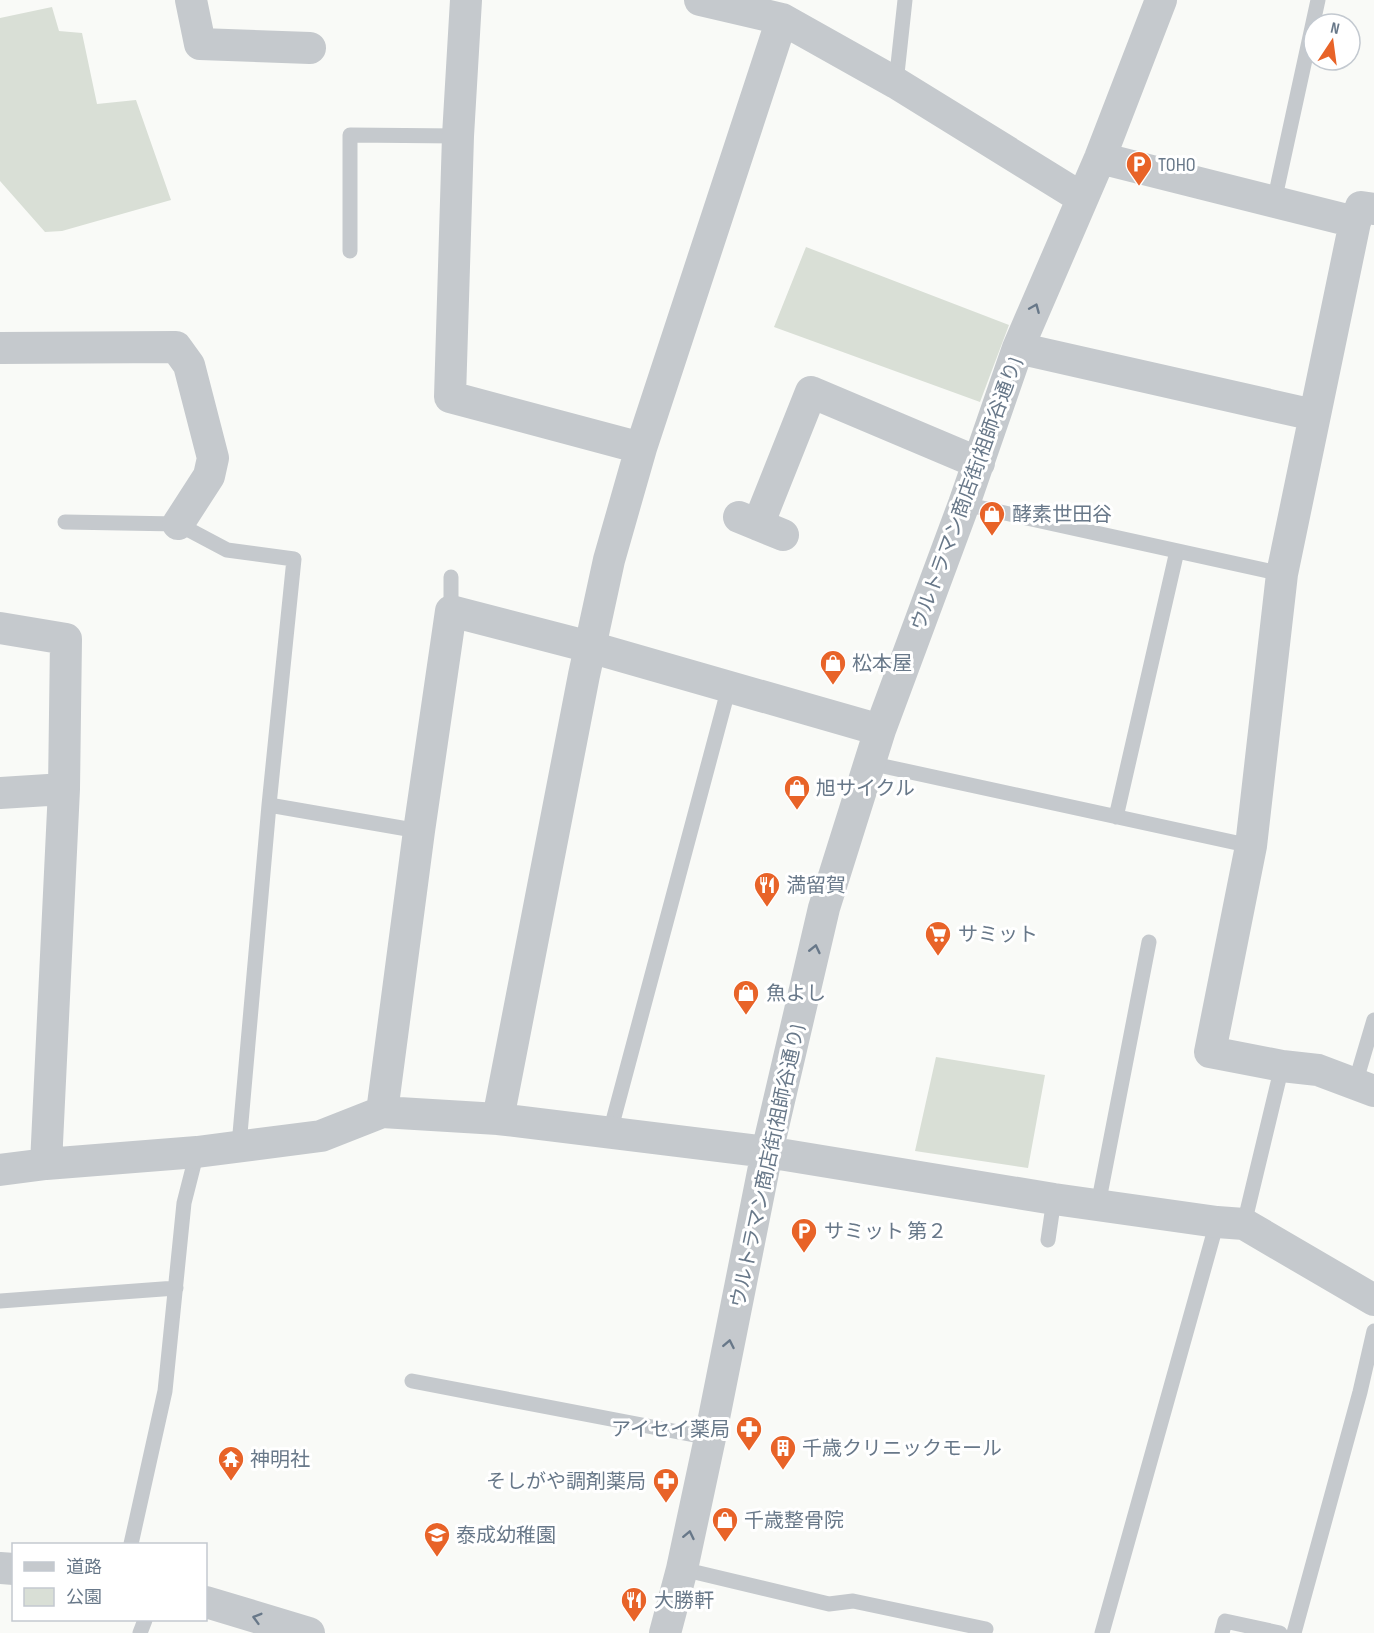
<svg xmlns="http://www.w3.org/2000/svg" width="1374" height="1633" font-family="'Sofia Sans Condensed','Noto Sans JP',sans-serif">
  <rect width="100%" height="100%" fill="#f9faf7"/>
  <!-- green -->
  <path fill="#d9dfd6" d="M 52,7 L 59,31 L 82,33 L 97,104 L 136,100 L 171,200 L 62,231 L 45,232 L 0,181 L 0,18 Z
    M 806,247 L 1009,325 L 980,402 L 774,327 Z
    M 936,1057 L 1045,1075 L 1028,1168 L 915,1151 Z"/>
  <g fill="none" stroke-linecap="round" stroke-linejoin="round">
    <!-- service -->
    <path stroke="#c5c9cd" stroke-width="15" d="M 896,83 L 905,0
      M 1274,202 L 1318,0
      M 350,251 L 350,135 L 458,136
      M 964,504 L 1282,574
      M 65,522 L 178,524 L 227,550 L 294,559 L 269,805 L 239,1145
      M 451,611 L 451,577
      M 869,763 L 1251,846
      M 269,805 L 419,831
      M 1116,817 L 1177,551
      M 1355,1084 L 1374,1020
      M 610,1132 L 729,687
      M 1098,1205 L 1149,942
      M 1244,1224 L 1282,1066
      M 1048,1240 L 1054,1199
      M 0,1301 L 176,1288
      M 412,1381 L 710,1438
      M 131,1544 L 165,1391 L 184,1203 L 197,1152
      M 682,1569 L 829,1604 L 853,1601 L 986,1629
      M 140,1633 L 145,1620
      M 1102,1633 L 1217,1222
      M 1222,1633 L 1225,1621 L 1280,1633
      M 1294,1633 L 1360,1392 L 1374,1331"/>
    <!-- minor -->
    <path stroke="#c5c9cd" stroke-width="32" d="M 191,0 L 200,44 L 310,48
      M 466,0 L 458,136 L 450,397 L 641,448
      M 700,0 L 782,19 L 896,83 L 1082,198
      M 1100,158 L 1355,222
      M 1374,209 L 1361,207 L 1355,222 L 1282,574 L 1251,846 L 1210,1052 L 1282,1066 L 1318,1070 L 1374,1091
      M 0,348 L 176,347 L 189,365 L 213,458 L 209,476 L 178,524
      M 1018,348 L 1314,415
      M 739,517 L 783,535
      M 758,525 L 811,392 L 979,463
      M 0,628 L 66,639 L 64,789 L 46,1164
      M 0,793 L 64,789
      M 382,1112 L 419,831 L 451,611 L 590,647 L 880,730
      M 498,1119 L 584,675 L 609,560 L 641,448 L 782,19
      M 0,1170 L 46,1164 L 197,1152 L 321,1136 L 382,1112 L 498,1119 L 767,1152 L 1054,1199 L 1217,1222 L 1244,1224 L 1374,1300
      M 0,1568 L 14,1569
      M 206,1602 L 309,1633
      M 665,1633 L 682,1569 L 710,1438 L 767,1152 L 824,908 L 880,730 L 964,504 L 1018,348 L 1100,158 L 1161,0"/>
  </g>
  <!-- one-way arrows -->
  <defs><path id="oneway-chevron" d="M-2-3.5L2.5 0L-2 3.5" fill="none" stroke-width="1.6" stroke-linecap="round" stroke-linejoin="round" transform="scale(1.5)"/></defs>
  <g stroke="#687889">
    <use href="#oneway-chevron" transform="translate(1035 308) rotate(-67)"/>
    <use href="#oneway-chevron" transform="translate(815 949) rotate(-77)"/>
    <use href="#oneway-chevron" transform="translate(729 1344) rotate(-79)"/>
    <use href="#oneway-chevron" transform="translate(689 1535) rotate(-78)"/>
    <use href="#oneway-chevron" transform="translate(257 1618) rotate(-164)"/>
  </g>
  <!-- icons -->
  <defs>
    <g id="parking-pin" transform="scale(1.35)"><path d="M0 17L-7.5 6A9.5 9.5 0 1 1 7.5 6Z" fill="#e86328" stroke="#fff"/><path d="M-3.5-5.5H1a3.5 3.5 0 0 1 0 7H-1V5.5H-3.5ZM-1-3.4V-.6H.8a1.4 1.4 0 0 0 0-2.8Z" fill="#fff"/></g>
    <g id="shop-pin" transform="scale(1.35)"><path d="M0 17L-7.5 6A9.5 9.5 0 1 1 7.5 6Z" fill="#e86328" stroke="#fff"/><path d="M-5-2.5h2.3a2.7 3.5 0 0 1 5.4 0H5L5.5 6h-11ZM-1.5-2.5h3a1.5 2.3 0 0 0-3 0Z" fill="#fff"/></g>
    <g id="restaurant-pin" transform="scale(1.35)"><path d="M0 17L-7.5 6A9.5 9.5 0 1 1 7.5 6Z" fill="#e86328" stroke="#fff"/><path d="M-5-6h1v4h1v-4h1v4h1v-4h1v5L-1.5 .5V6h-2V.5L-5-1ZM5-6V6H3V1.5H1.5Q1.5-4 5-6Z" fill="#fff"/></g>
    <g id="supermarket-pin" transform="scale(1.35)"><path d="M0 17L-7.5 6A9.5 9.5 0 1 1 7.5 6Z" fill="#e86328" stroke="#fff"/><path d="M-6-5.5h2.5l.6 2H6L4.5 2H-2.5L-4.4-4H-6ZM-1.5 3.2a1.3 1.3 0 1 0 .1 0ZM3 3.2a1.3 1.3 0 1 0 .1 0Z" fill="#fff"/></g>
    <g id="pharmacy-pin" transform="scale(1.35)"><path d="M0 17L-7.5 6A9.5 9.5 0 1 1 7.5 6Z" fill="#e86328" stroke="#fff"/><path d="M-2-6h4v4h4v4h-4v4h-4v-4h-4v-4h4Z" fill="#fff"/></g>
    <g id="building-pin" transform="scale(1.35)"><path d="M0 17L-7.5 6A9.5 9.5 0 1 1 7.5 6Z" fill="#e86328" stroke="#fff"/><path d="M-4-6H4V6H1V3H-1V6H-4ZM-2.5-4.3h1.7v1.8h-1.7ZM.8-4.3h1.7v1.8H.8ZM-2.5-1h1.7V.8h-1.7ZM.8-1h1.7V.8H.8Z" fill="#fff"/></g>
    <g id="temple-pin" transform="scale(1.35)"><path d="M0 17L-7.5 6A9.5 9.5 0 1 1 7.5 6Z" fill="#e86328" stroke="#fff"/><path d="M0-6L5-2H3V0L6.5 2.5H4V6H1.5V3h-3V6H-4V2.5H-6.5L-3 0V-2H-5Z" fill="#fff"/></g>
    <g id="school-pin" transform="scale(1.35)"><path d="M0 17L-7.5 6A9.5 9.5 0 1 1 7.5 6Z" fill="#e86328" stroke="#fff"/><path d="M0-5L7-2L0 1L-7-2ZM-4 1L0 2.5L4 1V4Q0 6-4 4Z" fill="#fff"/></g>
  </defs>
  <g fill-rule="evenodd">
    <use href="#parking-pin" x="1139" y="164"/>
    <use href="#shop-pin" x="992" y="514"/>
    <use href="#shop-pin" x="833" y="663"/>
    <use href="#shop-pin" x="797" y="788"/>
    <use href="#restaurant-pin" x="767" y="885"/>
    <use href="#supermarket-pin" x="938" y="934"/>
    <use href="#shop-pin" x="746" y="993"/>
    <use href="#parking-pin" x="804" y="1231"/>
    <use href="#pharmacy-pin" x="749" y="1429"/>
    <use href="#building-pin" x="783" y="1448"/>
    <use href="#temple-pin" x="231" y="1459"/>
    <use href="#pharmacy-pin" x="666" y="1481"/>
    <use href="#shop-pin" x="725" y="1520"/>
    <use href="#school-pin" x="437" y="1535"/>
    <use href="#restaurant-pin" x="634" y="1600"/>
  </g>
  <g text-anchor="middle" stroke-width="6" stroke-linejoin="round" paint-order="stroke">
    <!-- poi labels -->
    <g font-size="20" fill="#687889" stroke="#fff" text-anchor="start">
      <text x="1158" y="171">TOHO</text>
      <text x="1012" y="521">酵素世田谷</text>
      <text x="852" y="670">松本屋</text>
      <text x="816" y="795">旭サイクル</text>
      <text x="786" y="892">満留賀</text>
      <text x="958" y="941">サミット</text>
      <text x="766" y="1000">魚よし</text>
      <text x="824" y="1238">サミット 第２</text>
      <text x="730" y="1436" text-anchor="end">アイセイ薬局</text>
      <text x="802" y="1455">千歳クリニックモール</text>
      <text x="250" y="1466">神明社</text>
      <text x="646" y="1488" text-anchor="end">そしがや調剤薬局</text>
      <text x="744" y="1527">千歳整骨院</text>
      <text x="456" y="1542">泰成幼稚園</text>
      <text x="654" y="1607">大勝軒</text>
    </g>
    <!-- street labels -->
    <g font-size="20" fill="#687889" stroke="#fff">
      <text transform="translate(966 494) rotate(-70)" y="7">ウルトラマン商店街(祖師谷通り)</text>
      <text transform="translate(767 1166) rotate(-78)" y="7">ウルトラマン商店街(祖師谷通り)</text>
    </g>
  </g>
  <!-- legend -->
  <rect x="12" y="1543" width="195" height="78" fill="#ffffff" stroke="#c3c9d0" stroke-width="1.5"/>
  <rect x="24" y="1562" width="30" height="9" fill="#c5c9cd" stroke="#c3c9d0" stroke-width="1.5"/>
  <text x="66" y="1573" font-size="18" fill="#687889">道路</text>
  <rect x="24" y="1588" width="30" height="18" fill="#d9dfd6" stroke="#c3c9d0" stroke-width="1.5"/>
  <text x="66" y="1603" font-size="18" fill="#687889">公園</text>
  <!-- north arrow -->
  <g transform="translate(1332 42) rotate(13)"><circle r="28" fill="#ffffff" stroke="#c3c9d0" stroke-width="1.5"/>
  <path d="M0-4.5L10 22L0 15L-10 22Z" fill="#e86328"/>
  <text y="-9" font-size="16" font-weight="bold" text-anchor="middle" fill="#687889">N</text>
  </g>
</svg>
